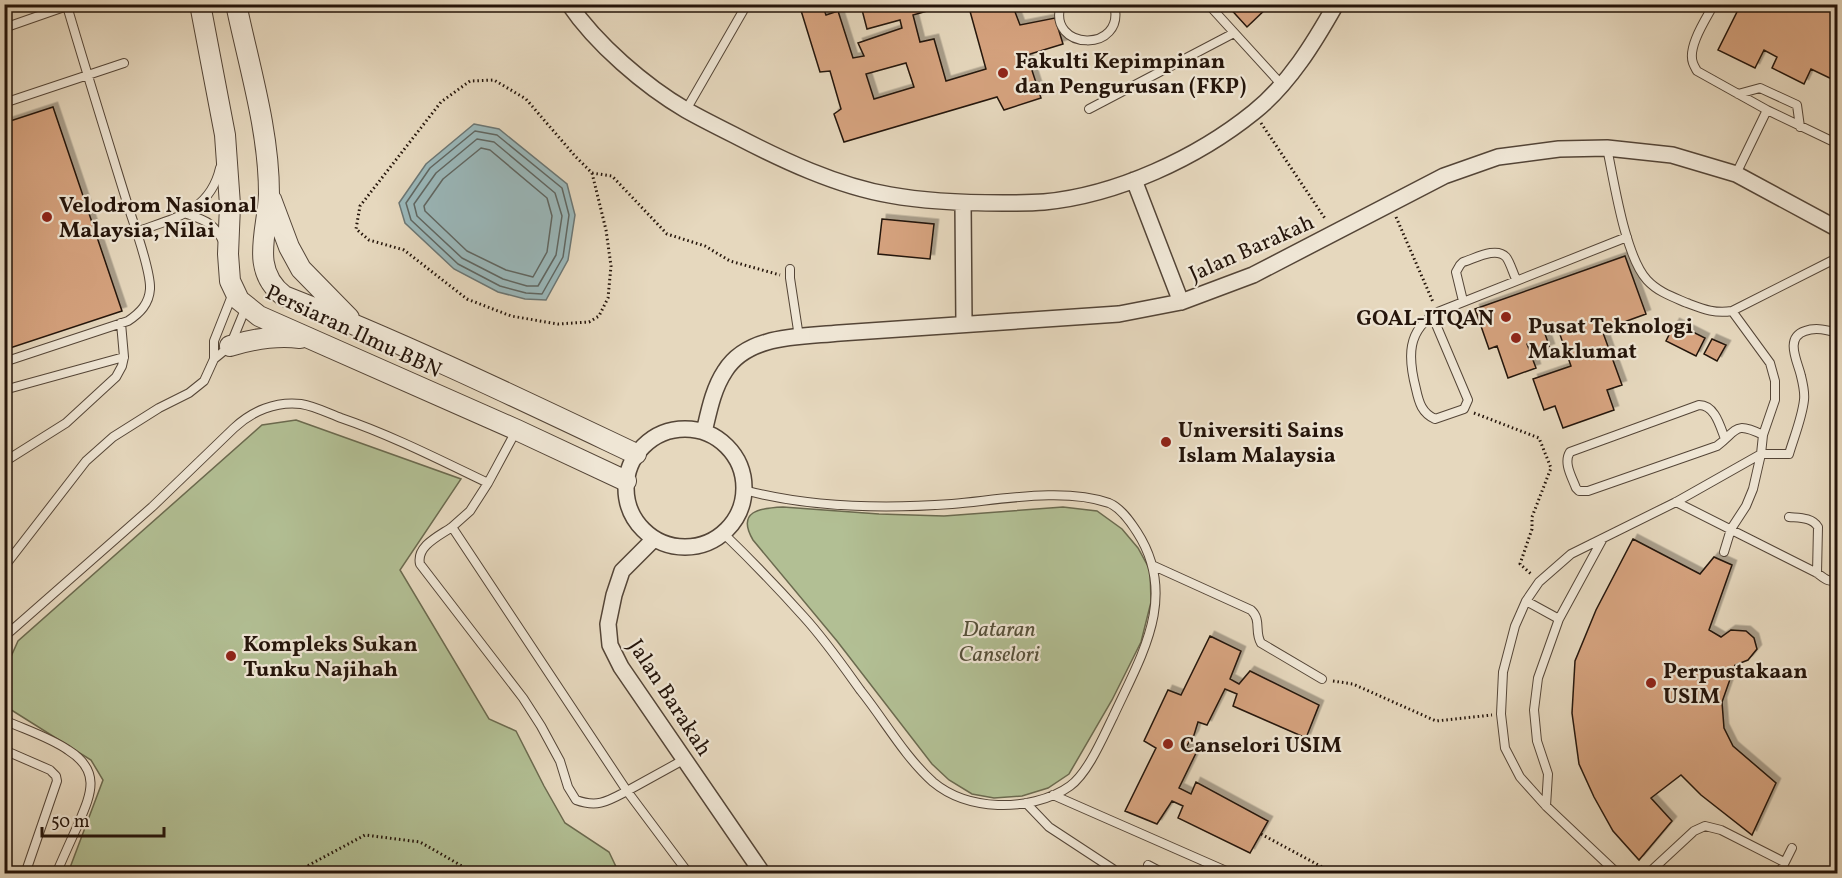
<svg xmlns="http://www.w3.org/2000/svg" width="1842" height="878" font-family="Vollkorn,serif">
  <defs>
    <filter id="shadow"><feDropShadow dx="4.5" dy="-4.5" stdDeviation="0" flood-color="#0004"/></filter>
  </defs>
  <rect width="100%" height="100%" fill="#e6d8be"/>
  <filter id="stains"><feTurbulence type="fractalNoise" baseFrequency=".00333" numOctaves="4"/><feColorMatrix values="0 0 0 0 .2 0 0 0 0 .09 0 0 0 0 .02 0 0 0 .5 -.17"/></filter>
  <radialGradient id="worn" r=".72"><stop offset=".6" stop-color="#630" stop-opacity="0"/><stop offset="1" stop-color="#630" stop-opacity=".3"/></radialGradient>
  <!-- green -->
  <path fill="#b2bf94" stroke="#6b6a4f" stroke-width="1.5" d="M 296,420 L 461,479 L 400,570 L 489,719 L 516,731 L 544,786 L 565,823 L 609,852 L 619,873 L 68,873 L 103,780 L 91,760 L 5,706 L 5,670 L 18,641 L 262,425 Z
    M 783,507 L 879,514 L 944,516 L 1063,507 L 1097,511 L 1122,529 L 1138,548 L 1150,570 L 1151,602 L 1141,642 L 1112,700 L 1069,774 L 1048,788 L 1022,796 L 994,798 L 972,794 L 949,780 L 932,764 L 837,641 L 753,540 C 736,511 760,508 783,507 Z"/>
  <!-- water -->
  <path fill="#9ab8bb" stroke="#6b7674" stroke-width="1.5" d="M 474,124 L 499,129 L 567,184 L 575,215 L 568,260 L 546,300 L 525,299 L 498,292 L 454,269 L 405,223 L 399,203 L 426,164 Z"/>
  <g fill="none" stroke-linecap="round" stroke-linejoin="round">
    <!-- shore -->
    <path stroke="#5f6662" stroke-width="1.5" d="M 475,131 L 497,135 L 562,188 L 569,215 L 563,257 L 542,294 L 526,293 L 500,286 L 458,264 L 411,220 L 406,203 L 430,168 Z
      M 477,139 L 494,142 L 555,193 L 562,216 L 556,255 L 538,286 L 527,286 L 503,279 L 462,258 L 417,216 L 414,204 L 436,173 Z
      M 481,148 L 490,150 L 547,198 L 552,216 L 547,252 L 533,277 L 506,270 L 467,251 L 425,211 L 424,206 L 443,179 Z"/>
  </g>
  <!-- building -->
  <path fill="#d6a37f" stroke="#24140a" stroke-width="1.5" fill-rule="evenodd" filter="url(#shadow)" d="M 799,4 L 822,4 L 826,15 L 838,11 L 853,58 L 864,56 L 858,43 L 902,28 L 900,20 L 867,29 L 861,6 L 866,4 L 952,4 L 913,15 L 920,42 L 934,39 L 946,81 L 986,69 L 968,4 L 1012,4 L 1020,25 L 1055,18 L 1063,44 L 1027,55 L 1041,98 L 1004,110 L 997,97 L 844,142 L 834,114 L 841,109 L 830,71 L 820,72 ZM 906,63 L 914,87 L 874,99 L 866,74 Z
    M 1226,4 L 1271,4 L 1247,27 Z
    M 1741,4 L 1838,4 L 1838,82 L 1811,69 L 1804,84 L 1772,68 L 1777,57 L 1764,50 L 1755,68 L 1718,50 Z
    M 53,107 L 122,311 L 4,350 L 4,123 Z
    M 882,219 L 934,224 L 930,259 L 878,254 Z
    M 1625,256 L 1646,314 L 1602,330 L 1622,385 L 1607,390 L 1614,410 L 1563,428 L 1555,406 L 1544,410 L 1533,379 L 1571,366 L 1558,329 L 1545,334 L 1550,348 L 1535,353 L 1531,342 L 1527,344 L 1536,368 L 1508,378 L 1497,346 L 1489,349 L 1475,309 Z
    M 1675,323 L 1705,338 L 1696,356 L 1666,341 Z
    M 1712,339 L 1726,345 L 1717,361 L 1704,354 Z
    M 1633,539 L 1700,574 L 1714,557 L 1732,565 L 1709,630 L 1721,637 L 1731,630 L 1746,631 L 1754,638 L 1757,649 L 1748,660 L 1735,665 L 1722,702 L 1724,728 L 1733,746 L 1776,783 L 1752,835 L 1701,795 L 1681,775 L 1651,798 L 1672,821 L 1639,860 L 1613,831 L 1594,797 L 1579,764 L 1572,713 L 1575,661 L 1596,610 Z
    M 1210,636 L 1241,651 L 1230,679 L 1239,684 L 1250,671 L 1319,705 L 1306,738 L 1233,706 L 1237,694 L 1225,689 L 1207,725 L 1198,722 L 1194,735 L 1186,747 L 1196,753 L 1179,788 L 1191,794 L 1196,782 L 1268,821 L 1250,853 L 1178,818 L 1183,806 L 1172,801 L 1157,824 L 1125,811 L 1156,748 L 1144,741 L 1168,690 L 1181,695 Z"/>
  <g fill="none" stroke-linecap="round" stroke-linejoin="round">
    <!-- service casing -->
    <g stroke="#544537" stroke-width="10">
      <path id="service" d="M 1061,4 C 1046,51 1127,54 1114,4
        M 1208,4 L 1281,84
        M 1714,4 C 1706,19 1687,47 1693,63 C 1694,66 1696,69 1697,71 L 1767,110 L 1838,144
        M 4,9 L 18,4
        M 4,28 L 67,6 C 87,74 108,141 129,209 C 135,227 151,271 150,289 C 149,304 140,313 128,321 L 4,362
        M 1738,94 L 1760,88 L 1797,105 L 1800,127
        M 4,103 L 124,63
        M 1089,109 L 1234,33
        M 686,110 L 747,4
        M 1607,148 C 1614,181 1625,256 1647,280 C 1658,292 1673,297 1687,303 C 1703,309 1715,314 1732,311 L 1770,363 L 1775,381 L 1775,400 L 1763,435 L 1761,454 L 1676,502 L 1571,554 L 1539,582 L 1526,601 L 1515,626 L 1503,672 L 1501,714 L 1505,748 L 1520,777 L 1546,806 L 1618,874
        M 1736,174 L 1767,110
        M 187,214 C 207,221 214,223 224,243
        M 136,232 C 174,218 210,212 220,168
        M 790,269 L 790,278 L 799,337
        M 1463,301 L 1456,272 L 1460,265 L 1463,262 C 1474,259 1496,246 1506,257 C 1510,262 1513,273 1516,279
        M 1732,311 L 1833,260 L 1838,257
        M 1432,315 L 1468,400 L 1464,409 L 1435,419 C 1422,413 1419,403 1416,389 C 1408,358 1406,330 1438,312 L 1627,237
        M 214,359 L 214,341 L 233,293
        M 4,390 L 124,357
        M 1725,439 C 1720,426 1715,405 1699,405 L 1570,452 C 1563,463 1572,477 1576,488 L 1579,491 L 1588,491 L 1717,446 C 1738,430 1734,421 1763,435
        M 4,462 L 66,423 L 116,377 L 122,366 L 124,357 L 121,323
        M 1676,502 L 1817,573 C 1824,578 1828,583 1838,580
        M 1789,517 C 1799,518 1812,517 1818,527 L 1817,573
        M 452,527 C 439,536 416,546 420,564 L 523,698 L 541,726 L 560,761 L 568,787 L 576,800 C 598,808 608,801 627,791 L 452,527 L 470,511 L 488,483
        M 723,533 C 751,560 778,588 804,617 C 825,640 843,666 861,691 C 885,721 904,756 933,782 C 951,797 975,804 998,805 C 1021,806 1051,800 1070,786 C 1088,773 1103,737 1113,717 C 1141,656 1179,597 1137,532 C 1130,521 1121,508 1109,503 C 1064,487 999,500 952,504 C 883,509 811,508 744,490
        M 1724,552 L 1731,529 L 1746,506 L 1753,489 L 1761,454 L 1789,454 C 1794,437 1802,418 1804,400 C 1805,392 1803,384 1801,376 C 1798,362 1784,338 1805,331 C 1816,327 1827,330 1838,333
        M 1154,566 L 1251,610 C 1262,620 1254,632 1261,643 L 1322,679
        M 4,567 L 86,461 L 113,437 L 159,408 L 189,393 L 204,381 L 214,359 L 230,346 L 246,307
        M 1526,601 L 1559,619
        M 4,637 L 152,507 L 234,428 C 252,411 276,401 301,404 C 314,406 328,413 341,418 C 391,435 440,460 488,483 L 516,431
        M 4,720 C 26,730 49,737 68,750 C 103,772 90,796 77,827 C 70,842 63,858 56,874
        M 4,750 L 50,770 L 56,776 L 57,781 L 25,874
        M 685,759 L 627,791 L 689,874
        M 1053,795 L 1233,874
        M 1026,803 L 1049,827 L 1113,869 L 1116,874
        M 1546,806 L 1548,774 L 1537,741 L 1534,710 L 1538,678 L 1559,619 L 1602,540
        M 1148,865 L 1165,874
        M 1653,869 L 1671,874
        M 1647,874 L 1653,869 L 1694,831 L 1705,826 L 1721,830 L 1784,862
        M 1779,874 L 1792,848"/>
    </g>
    <!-- minor casing -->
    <g stroke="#544537" stroke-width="18">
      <path id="minor" d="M 569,4 C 596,44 645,86 686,110 C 702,119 718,127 734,135 C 782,160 837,186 890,195 C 928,202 965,203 1003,203 C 1017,203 1031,203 1044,202 C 1117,195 1197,158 1254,112 C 1289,84 1314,43 1336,4
        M 1134,180 L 1181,302
        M 963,203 L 964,324
        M626 488a59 59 0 1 1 118 0a59 59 0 1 1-118 0Z
        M 704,432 C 709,411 713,389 725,371 C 748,334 802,337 840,333 L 1119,314 L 1181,302 L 1253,275 L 1444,176 L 1498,157 L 1559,149 L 1607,148 L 1672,155 L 1736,174 L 1838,229
        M 654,539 L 622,571 L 614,595 L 608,624 L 610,645 L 621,667 L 763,874"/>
    </g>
    <!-- tertiary casing -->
    <g stroke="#544537" stroke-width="22">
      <path id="tertiary" d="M 200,4 L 225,135 L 230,205 L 228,254 L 230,281 L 239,300 L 259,316 L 517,430 L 626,481
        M 236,4 C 249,66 269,130 269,194 C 268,231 249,269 284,296 C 404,343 520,399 636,454
        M 271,199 L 289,247 L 301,269 L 349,318
        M 230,346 C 253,339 276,335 300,338"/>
    </g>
    <!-- path -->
    <path stroke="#24140a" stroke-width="3" stroke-dasharray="1.5 3" stroke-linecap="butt" d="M 1261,123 L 1326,220
      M 592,173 L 606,230 L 611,266 L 608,298 L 599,316 L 589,322 L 558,324 L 511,316 L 467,299 L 404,250 L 369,240 L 356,229 L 360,206 L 441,102 L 470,81 L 494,80 L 526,99 L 575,156 L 592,173 L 612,176 L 667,234 L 705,246 L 730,261 L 780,275
      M 1396,217 L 1433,302
      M 1474,413 L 1539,438 L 1551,468 L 1532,517 L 1532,529 L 1520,564 L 1531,574
      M 1333,681 L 1353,684 L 1436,721 L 1492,715
      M 1261,834 L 1335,874
      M 304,874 L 309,865 L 365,835 L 420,842 L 469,870 L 471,874"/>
    <!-- service -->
    <use href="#service" stroke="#efe6d5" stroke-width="8"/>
    <!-- minor -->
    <use href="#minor" stroke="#efe6d5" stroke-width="15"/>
    <!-- tertiary -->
    <use href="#tertiary" stroke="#efe6d5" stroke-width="20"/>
  </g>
  <!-- markers -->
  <g fill="#8f2418" stroke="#efe6d5" stroke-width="2">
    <circle cx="1003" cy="73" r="6"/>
    <circle cx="47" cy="217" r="6"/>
    <circle cx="1506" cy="317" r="6"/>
    <circle cx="1516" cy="338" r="6"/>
    <circle cx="1166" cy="442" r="6"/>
    <circle cx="231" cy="656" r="6"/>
    <circle cx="1651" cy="683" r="6"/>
    <circle cx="1168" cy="744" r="6"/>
  </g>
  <g text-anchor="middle" stroke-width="4.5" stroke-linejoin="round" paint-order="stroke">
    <!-- poi labels -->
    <g font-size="22" font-weight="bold" fill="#24140a" stroke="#efe6d5" text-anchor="start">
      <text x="1015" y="68">Fakulti Kepimpinan<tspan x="1015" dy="25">dan Pengurusan (FKP)</tspan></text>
      <text x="59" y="212">Velodrom Nasional<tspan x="59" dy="25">Malaysia, Nilai</tspan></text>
      <text x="1494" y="325" text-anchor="end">GOAL-ITQAN</text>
      <text x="1528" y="333">Pusat Teknologi<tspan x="1528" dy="25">Maklumat</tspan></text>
      <text x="1178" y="437">Universiti Sains<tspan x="1178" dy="25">Islam Malaysia</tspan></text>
      <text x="243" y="651">Kompleks Sukan<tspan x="243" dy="25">Tunku Najihah</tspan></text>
      <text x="1663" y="678">Perpustakaan<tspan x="1663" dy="25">USIM</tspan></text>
      <text x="1180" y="752">Canselori USIM</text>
    </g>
    <!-- street labels -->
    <g font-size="22" fill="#24140a" stroke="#efe6d5">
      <text transform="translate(1251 247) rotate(-24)" y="8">Jalan Barakah</text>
      <text transform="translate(354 330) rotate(25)" y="8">Persiaran Ilmu BBN</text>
      <text transform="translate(671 697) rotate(57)" y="8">Jalan Barakah</text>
    </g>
    <!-- park labels -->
    <g font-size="22" font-style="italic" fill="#56503a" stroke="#efe6d5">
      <text x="999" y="636">Dataran<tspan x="999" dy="25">Canselori</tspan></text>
    </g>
  </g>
  <!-- margin -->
  <rect width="1842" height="878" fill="none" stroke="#e6d8be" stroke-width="24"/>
  <rect x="6" y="6" width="1830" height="866" fill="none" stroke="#24140a" stroke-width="3"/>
  <rect x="12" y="12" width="1818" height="854" fill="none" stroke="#24140a" stroke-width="1.5"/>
  <!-- scale -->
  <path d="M42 827v9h122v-9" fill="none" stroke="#24140a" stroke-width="3"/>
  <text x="51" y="827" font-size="18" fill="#24140a" stroke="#efe6d5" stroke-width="4.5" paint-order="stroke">50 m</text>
  <rect width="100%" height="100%" filter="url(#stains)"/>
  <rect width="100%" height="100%" fill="url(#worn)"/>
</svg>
